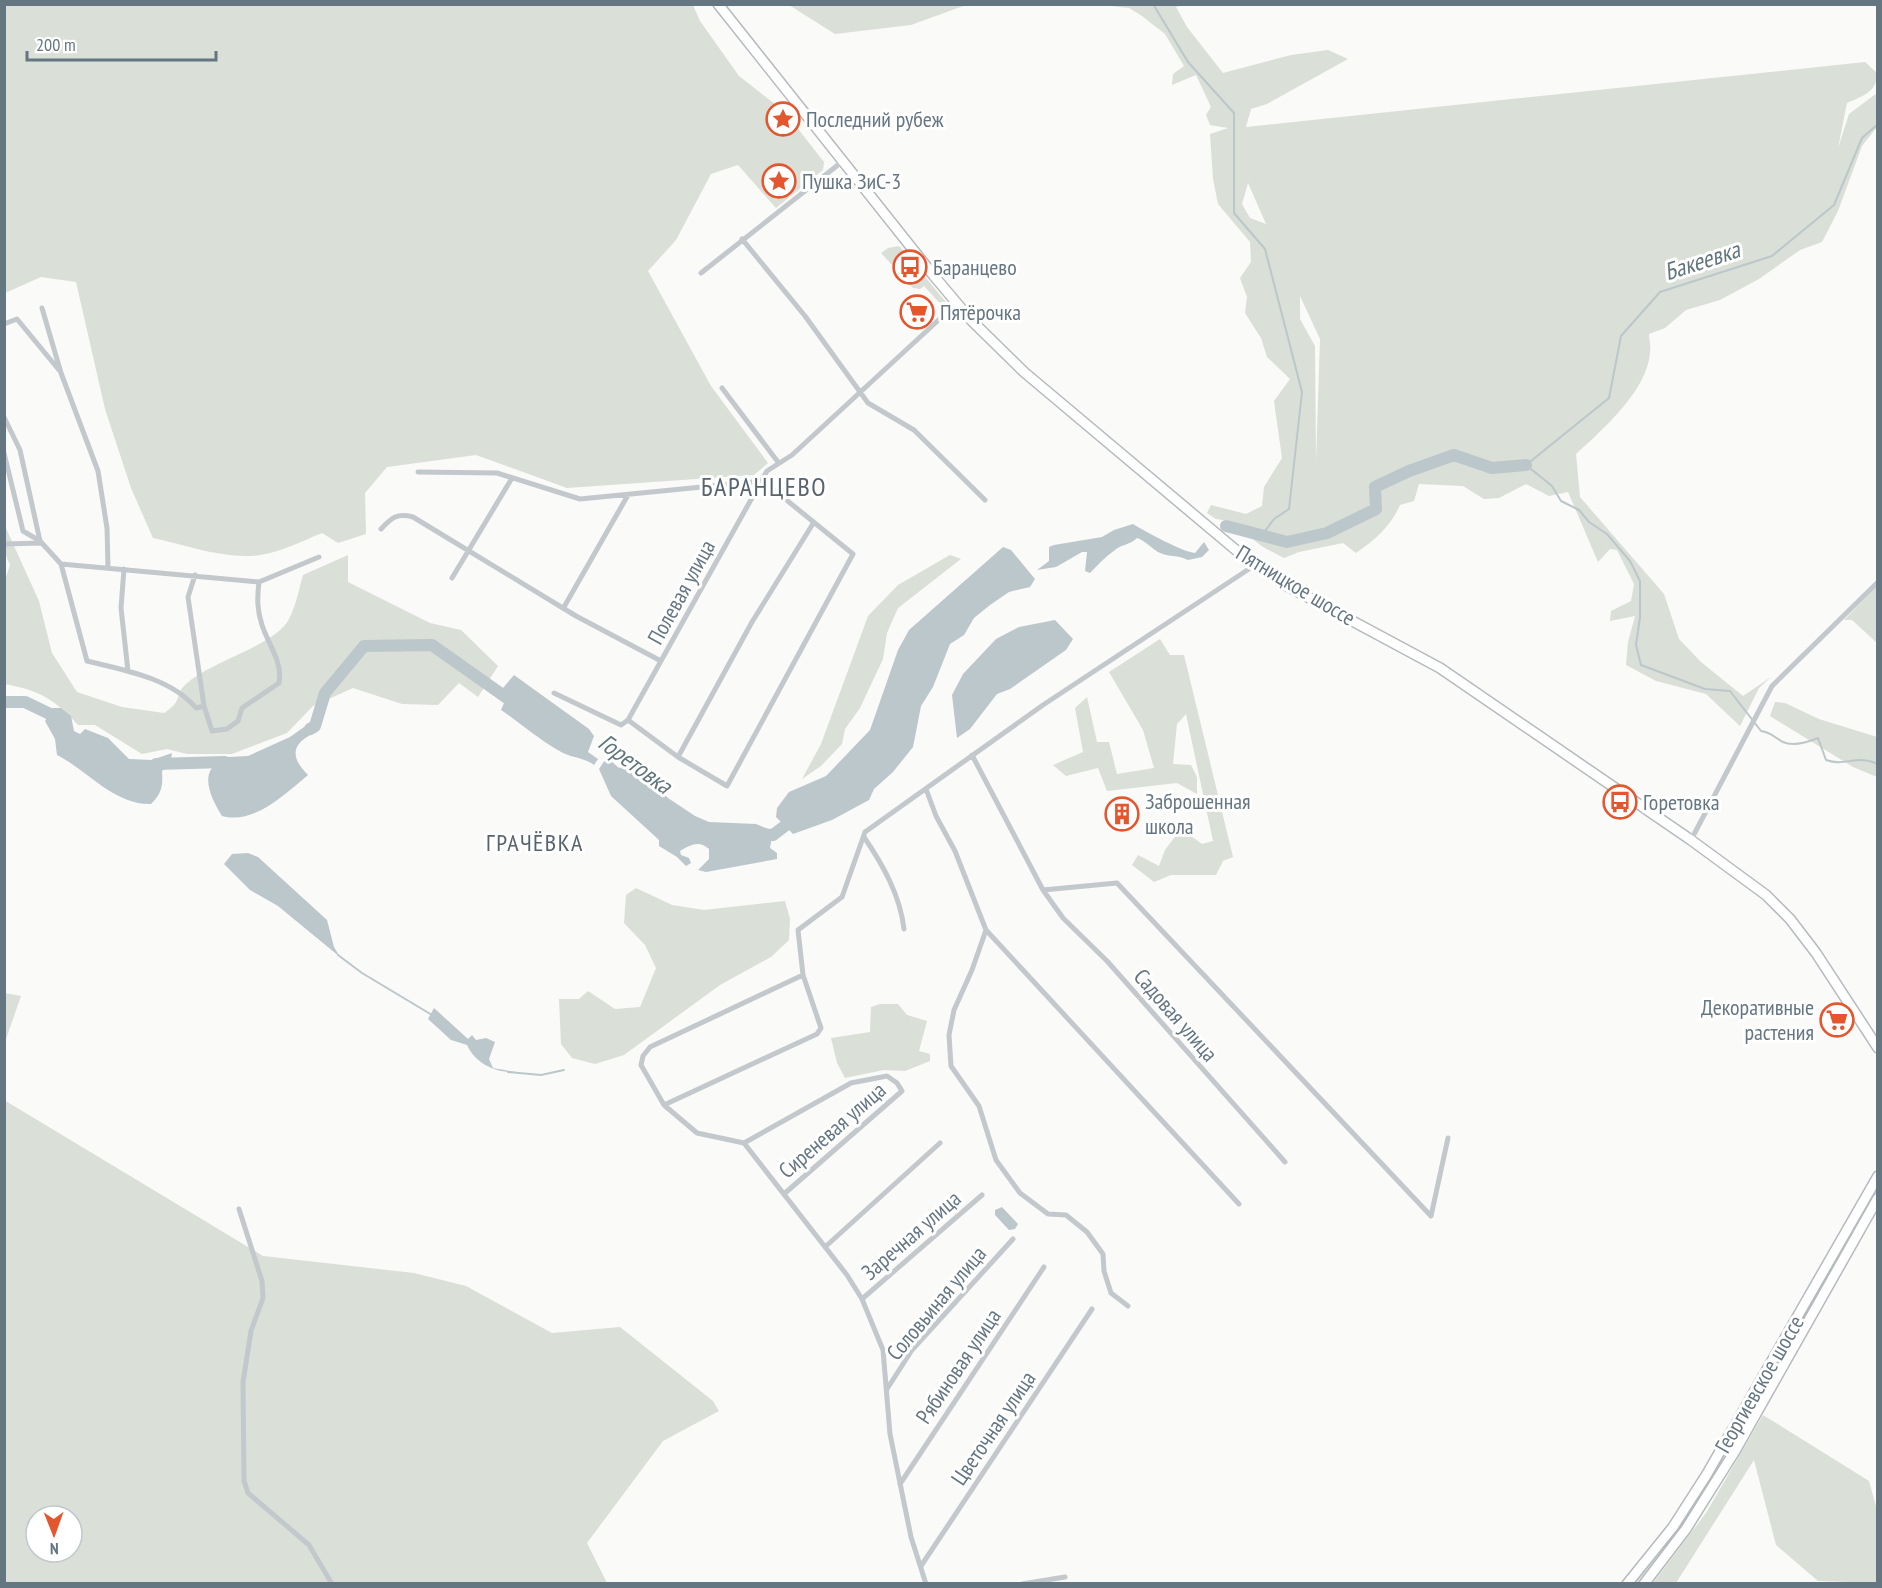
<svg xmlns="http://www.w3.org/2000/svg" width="1882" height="1588" font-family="'PT Sans Narrow',sans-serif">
  <rect width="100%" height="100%" fill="#fafaf8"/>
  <!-- green -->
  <path fill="#dadfd7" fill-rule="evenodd" d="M 4,5 L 693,5 L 700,21 L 739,76 L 784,111 L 824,162 L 823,170 L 776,208 L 738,165 L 711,174 L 676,240 L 648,271 L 711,386 L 768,463 L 754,475 L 567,488 L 476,455 L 387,467 L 365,493 L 366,534 L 338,543 L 322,533 C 302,541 281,552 260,555 C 226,560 186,545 153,538 L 131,488 L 105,409 L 76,282 L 41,277 L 5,293 Z
    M 789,5 L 966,5 L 911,25 L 835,34 Z
    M 1103,5 L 1182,5 L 1176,7 L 1187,27 L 1223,73 L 1291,55 L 1328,50 L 1348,59 L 1267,104 L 1251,109 L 1246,127 L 1865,62 L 1877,73 C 1878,92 1861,97 1847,103 L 1838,148 L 1849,114 L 1877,93 L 1877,127 L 1862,146 L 1838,211 L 1822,242 L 1800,250 L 1759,279 L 1720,300 L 1686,310 L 1665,328 L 1649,334 C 1649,340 1651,346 1650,352 C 1648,390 1602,430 1576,454 L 1580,497 L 1664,594 L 1679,639 L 1701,662 L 1743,696 L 1771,677 L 1759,688 L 1740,726 L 1706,694 L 1656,681 L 1626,665 L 1628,642 L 1635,616 L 1610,621 L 1611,611 L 1631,601 L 1634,584 L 1617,550 L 1610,549 L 1598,562 L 1568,492 L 1549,496 L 1526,484 L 1499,498 L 1484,499 L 1463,486 L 1419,484 L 1414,501 L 1400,505 C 1390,527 1376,539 1356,553 L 1343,543 L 1299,552 L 1284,558 L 1263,547 L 1229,521 L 1216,519 L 1207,513 L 1211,505 L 1246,514 L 1262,506 L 1264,487 L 1282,458 L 1274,401 L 1290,379 L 1267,357 L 1261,338 L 1245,313 L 1247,297 L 1240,278 L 1251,262 L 1250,242 L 1218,204 L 1213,179 L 1210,134 L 1228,128 L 1210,125 L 1206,115 L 1211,107 L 1196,75 L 1172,85 L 1173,74 L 1184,66 L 1165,34 L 1142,16 L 1129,8 ZM 1248,183 L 1266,224 L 1250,218 L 1242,204 ZM 1300,296 L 1320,339 L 1316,462 L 1315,346 L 1300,319 Z
    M 899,246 L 946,302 L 946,310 L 924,286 L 920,289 L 913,288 L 881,253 L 888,248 Z
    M 5,526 L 39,601 L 52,653 L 77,692 L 122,707 L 164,713 C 184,700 174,696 185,685 C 208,662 277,645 289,619 C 296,606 299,589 303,575 L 348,555 L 348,582 L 430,623 L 461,630 L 498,666 L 478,697 L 459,683 L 438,705 L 402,704 L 353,688 L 313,706 L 287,733 L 232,754 L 187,754 L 167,749 L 142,754 L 95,725 L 78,725 C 55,699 38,690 5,684 L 4,583 L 10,565 L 5,553 Z
    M 950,555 L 961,559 L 898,608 L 887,633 L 883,659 L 860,708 L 845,729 L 842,744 L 821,766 L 802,779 L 821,744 L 868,616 L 898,585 Z
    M 1877,586 L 1877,643 L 1852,620 L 1844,620 Z
    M 1160,639 L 1170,655 L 1184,655 L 1233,857 L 1223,861 L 1216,875 L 1171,875 L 1154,882 L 1132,865 L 1138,855 L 1159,866 L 1165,850 L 1177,834 L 1191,836 L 1202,844 L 1213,841 L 1186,714 L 1177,724 L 1173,764 L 1191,765 L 1197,777 L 1197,794 L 1177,783 L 1107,791 L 1098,768 L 1066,776 L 1053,765 L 1083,752 L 1075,708 L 1087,697 L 1097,742 L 1109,742 L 1117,774 L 1154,768 L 1143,730 L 1109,672 Z
    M 1775,702 L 1785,703 L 1819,719 L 1877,737 L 1877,777 L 1853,767 L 1770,716 Z
    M 636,888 L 672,905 L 704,910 L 785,901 L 790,919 L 789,940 L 771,957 L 720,985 L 624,1055 L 595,1064 L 572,1058 L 561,1044 L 559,999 L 579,999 L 588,991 L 615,1009 L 640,1007 L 656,968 L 645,945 L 624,923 L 626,895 Z
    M 5,993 L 21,996 L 5,1042 L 4,993 Z
    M 880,1004 L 898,1004 L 907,1015 L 927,1021 L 919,1051 L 930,1054 L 930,1061 L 905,1071 L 884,1070 L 845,1078 L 837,1063 L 831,1038 L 870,1032 L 871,1007 Z
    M 4,1100 L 263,1256 L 414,1273 L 466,1286 L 552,1333 L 620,1327 L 713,1401 L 719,1411 L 663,1441 L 587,1543 L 607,1583 L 5,1583 ZM 36,1516 L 72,1516 L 72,1552 L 36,1552 Z
    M 1856,1224 L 1857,1226 L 1808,1312 L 1807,1308 Z
    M 1801,1321 L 1751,1416 L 1715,1472 L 1798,1322 Z
    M 1763,1415 L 1869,1481 L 1877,1510 L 1877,1583 L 1818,1581 L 1776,1545 L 1754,1460 L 1676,1583 L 1653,1583 L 1706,1513 Z
    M 1708,1483 L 1683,1525 L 1637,1583 L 1633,1584 L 1664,1546 Z"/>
  <!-- water -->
  <path fill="#bbc7cb" d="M 1133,524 C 1146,532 1183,552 1195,553 L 1204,542 L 1209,550 L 1202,557 L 1188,560 C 1179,555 1167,557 1158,552 C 1151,548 1146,541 1137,538 C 1130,545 1122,544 1115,550 C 1105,557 1099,564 1090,573 L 1085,571 L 1087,552 L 1082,552 L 1056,567 L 1037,570 L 1049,561 L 1049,547 L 1054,545 L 1102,537 L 1114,530 Z
    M 1003,547 L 1011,550 L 1035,579 L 1030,587 L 1009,592 L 990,605 L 974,618 L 964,635 L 950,644 L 933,687 L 921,706 L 913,747 L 893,772 L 874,789 L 869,800 L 832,820 L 793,834 L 776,817 L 777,808 L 789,792 L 826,776 L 870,730 L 898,650 L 909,630 Z
    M 1055,620 L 1073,639 L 1066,650 L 1010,689 L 997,694 L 970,729 L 957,738 L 952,695 L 963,674 L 996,639 L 1019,627 Z
    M 514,675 L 589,729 L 594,736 L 588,752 L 598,759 L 594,765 C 585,758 574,758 563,753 C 540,741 522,724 501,710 L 504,703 L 503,688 Z
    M 53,708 L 61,708 L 71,716 L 74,731 L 80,734 L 85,729 L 108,738 L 129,759 L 152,760 L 172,753 L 170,766 L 162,771 C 163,786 162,793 151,804 C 114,805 87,770 57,755 L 55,739 L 45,721 Z
    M 318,717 L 323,719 L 317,732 C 293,742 288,755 308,775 C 285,794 254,825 222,816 C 214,803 202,781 212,768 L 209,758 L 248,756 L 290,737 Z
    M 605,760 L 611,761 L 619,768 L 626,763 L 635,765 L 668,798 L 695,816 L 709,822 L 756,824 L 773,831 L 770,848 L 777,853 L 777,859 L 706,872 L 698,870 L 709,859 L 709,849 C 699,840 691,845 680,851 L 681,855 L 689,858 L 691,863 L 686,866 L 677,857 L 659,846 L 659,840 L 611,796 L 599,769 Z
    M 248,853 L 258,857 L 327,920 L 334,947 L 340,957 L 278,906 L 250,890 L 224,864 L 232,854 Z
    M 434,1008 L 468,1039 L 472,1035 L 476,1040 L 486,1038 L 495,1042 L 489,1059 L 493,1068 L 515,1072 C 495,1073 475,1063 467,1045 L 451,1040 L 428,1019 Z
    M 1002,1207 L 1018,1224 L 1015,1229 L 1009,1230 L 995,1215 L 995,1210 Z"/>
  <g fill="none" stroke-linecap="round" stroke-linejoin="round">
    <!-- stream -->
    <path stroke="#bbc7cb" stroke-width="2" d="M 1153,4 L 1188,62 L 1234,113 L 1234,213 L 1265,249 L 1302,392 L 1289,509 L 1274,519 L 1262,535
      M 1878,124 L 1862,138 L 1834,205 L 1772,256 L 1660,292 L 1621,336 L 1609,398 L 1526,465 L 1552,486 L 1561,501 L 1579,510 L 1589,522 L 1607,534 L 1630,561 L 1640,581 L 1640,617 L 1636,645 L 1641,665 L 1705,689 L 1730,691 L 1761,731 C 1771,732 1775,738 1783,742 C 1794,747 1808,742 1818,738 L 1826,760 C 1846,767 1855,754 1878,764
      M 338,955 L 362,973 L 432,1015
      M 508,1072 L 541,1075 L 564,1070"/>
    <!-- river -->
    <path stroke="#bbc7cb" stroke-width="12" d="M 1226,526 L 1287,542 L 1327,533 L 1376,509 L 1375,487 L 1409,471 L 1454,455 L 1492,468 L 1526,465
      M 4,702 L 25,702 L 50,714 L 62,724
      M 310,729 L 315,726 L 325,693 L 364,646 L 432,645 L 517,705
      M 156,764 L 225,762
      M 759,834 L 773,835 L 798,816"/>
    <!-- primary casing -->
    <g stroke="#b5babe" stroke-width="12">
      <path id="primary" d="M 718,4 L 934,276 L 971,320 L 1024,372 L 1243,556 L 1289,587 L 1440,668 L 1691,840 L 1766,895 L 1790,919 L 1816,953 L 1878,1048
        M 1627,1584 L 1673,1527 L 1707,1474 L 1878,1176
        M 1644,1584 L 1686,1529 L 1735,1451 L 1878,1198"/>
    </g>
    <!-- street -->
    <path stroke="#c3c8cc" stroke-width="5" d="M 742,239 L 805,316 L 868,403 L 914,430 L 985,500
      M 701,273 L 843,161
      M 42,308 L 61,373 L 98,471 L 107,528 L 108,568
      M 4,324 L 17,319 L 59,370
      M 722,388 L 778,462
      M 4,417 L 20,450 L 40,541 L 61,564 L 87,661 C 124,670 171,678 196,708 L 204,706 L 188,597 L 195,575
      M 4,453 L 23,531 L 40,541
      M 418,472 L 497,473 L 580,499 L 763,481 L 853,554 L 727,786 L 678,757 L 628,720 L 621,725 L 554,693
      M 381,529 C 392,517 397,513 413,517 L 576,616 L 661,661
      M 4,544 L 42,543
      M 61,564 L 259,582 L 319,557
      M 124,569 L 121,608 L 128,671
      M 452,578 L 512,478
      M 564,607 L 628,495
      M 204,706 L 212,731 L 227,729 L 238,721 L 242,708 L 279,683 C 283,662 268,644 262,625 C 257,610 257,598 259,582
      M 628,720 L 767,471 L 792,455 L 957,303
      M 972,755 L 1043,890 L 1117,883 L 1431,1216 L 1448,1138
      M 678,757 L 752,622 L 814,522
      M 926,789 L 936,816 L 955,851 L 986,930 L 972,970 L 954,1010 L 949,1035 L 951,1066 L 979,1106 L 996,1160 L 1020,1193 L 1048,1214 L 1066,1215 L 1087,1232 L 1103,1254 L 1104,1271 L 1111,1293 L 1128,1306
      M 864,837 C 883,865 900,895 904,929
      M 1691,840 L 1772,686 L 1878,582
      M 1043,890 L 1063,918 L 1107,961 L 1285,1162
      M 986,930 L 1239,1204
      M 803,975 L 650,1047 L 643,1056 L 641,1065 L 664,1105 L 697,1133 L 744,1143 L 847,1275 L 862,1299 L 883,1350 L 890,1434 L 911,1537 L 926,1584
      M 664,1105 L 817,1034 L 821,1028 L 803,975 L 798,930 L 842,897 L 865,832 L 1043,705 L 1255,565
      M 744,1143 L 851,1083 L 887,1076 L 897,1083 L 902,1091 L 784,1194
      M 239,1209 L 262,1281 L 263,1298 L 251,1331 L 243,1382 L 244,1481 L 248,1493 L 309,1545 L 332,1584
      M 825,1247 L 940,1143
      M 862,1299 L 982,1195
      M 887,1389 L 912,1350 L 1013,1239
      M 900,1484 L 1044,1267
      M 921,1566 L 1092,1309
      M 1022,1584 L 1065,1577"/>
    <!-- primary -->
    <use href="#primary" stroke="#fff" stroke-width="9"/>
  </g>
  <!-- icons -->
  <defs>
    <g id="sight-ring" transform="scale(1.725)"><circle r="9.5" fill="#fff" stroke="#e4572e" stroke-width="1.5"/><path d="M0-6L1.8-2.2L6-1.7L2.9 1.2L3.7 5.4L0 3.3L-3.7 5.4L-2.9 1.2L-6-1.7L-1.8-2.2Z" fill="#e4572e"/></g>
    <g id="bus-ring" transform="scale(1.725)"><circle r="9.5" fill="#fff" stroke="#e4572e" stroke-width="1.5"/><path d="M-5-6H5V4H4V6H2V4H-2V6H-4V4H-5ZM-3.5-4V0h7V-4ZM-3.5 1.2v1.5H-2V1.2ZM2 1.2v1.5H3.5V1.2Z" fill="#e4572e"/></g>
    <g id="supermarket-ring" transform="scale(1.725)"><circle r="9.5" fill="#fff" stroke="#e4572e" stroke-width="1.5"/><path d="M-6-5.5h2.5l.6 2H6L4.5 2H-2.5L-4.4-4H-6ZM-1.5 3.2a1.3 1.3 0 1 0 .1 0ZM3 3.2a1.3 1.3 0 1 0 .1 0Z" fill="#e4572e"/></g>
    <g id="building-ring" transform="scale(1.725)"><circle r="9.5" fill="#fff" stroke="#e4572e" stroke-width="1.5"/><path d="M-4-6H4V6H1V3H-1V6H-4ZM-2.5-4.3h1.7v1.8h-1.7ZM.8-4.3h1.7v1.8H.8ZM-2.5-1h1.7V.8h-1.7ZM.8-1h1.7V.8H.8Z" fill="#e4572e"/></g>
  </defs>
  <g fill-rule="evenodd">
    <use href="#sight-ring" x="783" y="119"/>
    <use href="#sight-ring" x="779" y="181"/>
    <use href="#bus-ring" x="910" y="267"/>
    <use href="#supermarket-ring" x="917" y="312"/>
    <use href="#bus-ring" x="1620" y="802"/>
    <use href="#building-ring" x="1122" y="814"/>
    <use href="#supermarket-ring" x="1837" y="1020"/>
  </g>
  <g text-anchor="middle" stroke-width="6" stroke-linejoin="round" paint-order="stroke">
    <!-- poi labels -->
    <g font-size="22" fill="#657683" stroke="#fff" text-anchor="start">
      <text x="806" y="127">Последний рубеж</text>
      <text x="802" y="189">Пушка ЗиС-3</text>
      <text x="933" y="275">Баранцево</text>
      <text x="940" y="320">Пятёрочка</text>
      <text x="1145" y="809">Заброшенная<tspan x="1145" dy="25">школа</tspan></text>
      <text x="1643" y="810">Горетовка</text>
      <text x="1814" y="1015" text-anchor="end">Декоративные<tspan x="1814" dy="25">растения</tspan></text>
    </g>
    <!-- street labels -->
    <g font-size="22" fill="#657683" stroke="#fff">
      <text transform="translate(1296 585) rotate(31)" y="8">Пятницкое шоссе</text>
      <text transform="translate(681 592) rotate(-61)" y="8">Полевая улица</text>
      <text transform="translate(1176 1015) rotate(49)" y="8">Садовая улица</text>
      <text transform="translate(832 1130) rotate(-41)" y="8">Сиреневая улица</text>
      <text transform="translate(911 1235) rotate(-41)" y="8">Заречная улица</text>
      <text transform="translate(936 1303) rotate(-50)" y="8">Соловьиная улица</text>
      <text transform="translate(958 1366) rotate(-56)" y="8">Рябиновая улица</text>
      <text transform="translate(1759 1384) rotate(-60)" y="8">Георгиевское шоссе</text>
      <text transform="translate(993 1428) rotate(-56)" y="8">Цветочная улица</text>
    </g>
    <!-- water labels -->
    <g font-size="24" font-style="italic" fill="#60757c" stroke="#fff">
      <text transform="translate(1702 261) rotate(-18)" y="8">Бакеевка</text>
      <text transform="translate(635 764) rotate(36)" y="8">Горетовка</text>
    </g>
    <!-- neighbourhood labels -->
    <g font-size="24" letter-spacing="1.5" fill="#57646e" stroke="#fff">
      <text x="535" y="851">ГРАЧЁВКА</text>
    </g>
    <!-- quarter labels -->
    <g font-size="26" letter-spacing="1.5" fill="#57646e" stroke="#fff">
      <text x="764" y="496">БАРАНЦЕВО</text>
    </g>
  </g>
  <!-- border -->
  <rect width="1882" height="1588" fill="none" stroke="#657683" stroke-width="12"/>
  <!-- north arrow -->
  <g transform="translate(54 1534) rotate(179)"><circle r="28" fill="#ffffff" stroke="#c1c8cd" stroke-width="1.5"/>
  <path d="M0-4.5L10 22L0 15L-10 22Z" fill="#e4572e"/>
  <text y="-9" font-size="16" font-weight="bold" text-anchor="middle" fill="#657683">N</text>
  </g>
  <!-- scale -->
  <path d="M27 51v9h189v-9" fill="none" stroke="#657683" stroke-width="3"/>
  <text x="36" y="51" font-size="18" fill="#657683" stroke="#ffffff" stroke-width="4.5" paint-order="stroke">200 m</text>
</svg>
